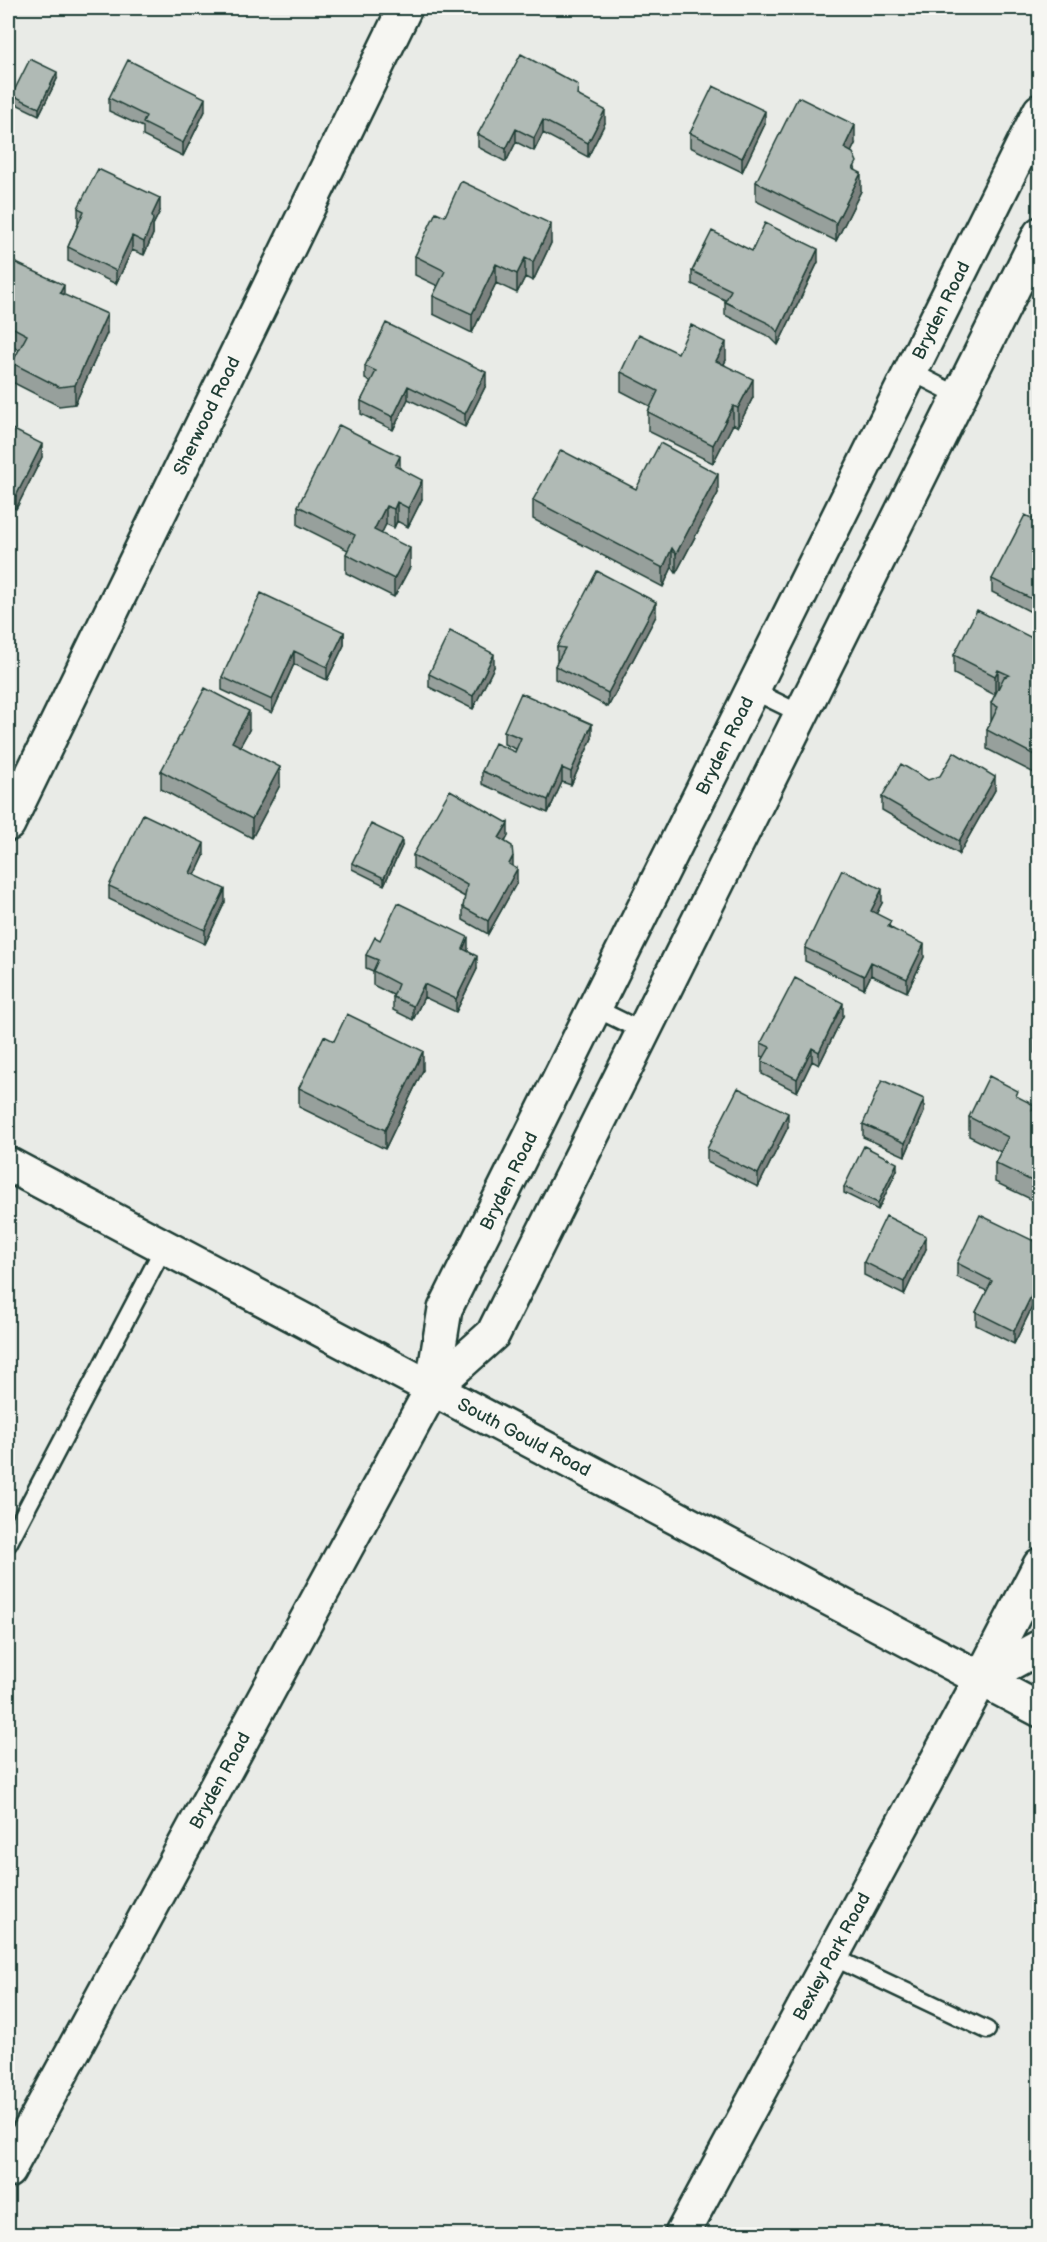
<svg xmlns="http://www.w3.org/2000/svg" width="1047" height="2242" font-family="'Balsamiq Sans',sans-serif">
  <rect width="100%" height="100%" fill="#e9ebe7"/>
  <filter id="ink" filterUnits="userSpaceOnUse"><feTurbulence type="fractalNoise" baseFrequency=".0167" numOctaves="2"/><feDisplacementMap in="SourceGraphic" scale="12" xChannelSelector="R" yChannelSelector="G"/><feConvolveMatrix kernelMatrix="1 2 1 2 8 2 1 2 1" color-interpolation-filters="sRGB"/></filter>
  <g filter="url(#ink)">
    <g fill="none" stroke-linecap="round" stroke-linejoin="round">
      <!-- lane casing -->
      <g stroke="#1f3d34" stroke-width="21">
        <path id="lane" d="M 910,371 L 959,396
          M 752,690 L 801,714
          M 595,1008 L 644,1032
          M 8,1544 L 164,1247
          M 831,1956 L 987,2030"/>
      </g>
      <!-- street casing -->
      <g stroke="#1f3d34" stroke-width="38">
        <g id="street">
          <path id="s1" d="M 8,824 L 405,8"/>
          <path id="s2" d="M 8,1164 L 1040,1710"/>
          <path id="s3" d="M 432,1389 L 445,1309 L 1040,111"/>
          <path d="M 981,1679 L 1040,1647"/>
          <path id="s4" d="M 8,2171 L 432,1389 L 493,1334 L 1040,234"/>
          <path id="s5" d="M 682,2234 L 981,1679 L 1040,1565"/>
        </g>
      </g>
      <!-- lane -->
      <use href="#lane" stroke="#f6f6f2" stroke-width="16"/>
      <!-- street -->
      <use href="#street" stroke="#f6f6f2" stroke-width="33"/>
    </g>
    <!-- wall -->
    <path fill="#97a09c" stroke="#1f3d34" stroke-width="1.5" d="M 57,79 L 39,115 L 12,102 L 12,95 Z
      M 578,95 L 605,123 L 588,157 L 543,133 L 534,151 L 516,142 L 506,162 L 478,147 L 478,134 Z
      M 109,98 L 205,111 L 183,156 L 143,136 L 143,127 L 109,111 Z
      M 765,124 L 742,172 L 690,147 L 690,133 Z
      M 855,144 L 851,152 L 861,191 L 836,241 L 756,201 L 756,182 Z
      M 78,208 L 160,211 L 153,225 L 153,234 L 144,255 L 132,250 L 116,284 L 68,261 L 68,247 L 79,222 L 78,222 Z
      M 445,216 L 551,243 L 533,281 L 525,277 L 517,293 L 496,283 L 472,333 L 433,314 L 433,296 L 438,286 L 415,275 L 415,256 Z
      M 752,251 L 818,262 L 778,345 L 770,337 L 725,315 L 725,300 L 692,284 L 692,271 Z
      M 8,265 L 64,295 L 107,333 L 75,404 L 59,406 L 12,382 L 12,363 L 19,350 L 8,344 Z
      M 678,353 L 726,360 L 724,364 L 753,397 L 738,427 L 733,424 L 713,463 L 648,431 L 648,412 L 650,406 L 621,391 L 621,372 Z
      M 365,366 L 486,385 L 465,427 L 408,399 L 393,430 L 361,414 L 361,401 L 371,382 L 365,379 Z
      M 8,427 L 42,457 L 16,509 L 8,505 Z
      M 400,469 L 422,499 L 408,527 L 397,521 L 394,528 L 386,524 L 381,534 L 410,567 L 394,597 L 346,573 L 346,554 L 348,550 L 298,525 L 298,506 Z
      M 636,489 L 718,493 L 676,573 L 672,567 L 663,587 L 533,519 L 533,500 Z
      M 1040,522 L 1040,634 L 1035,631 L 1035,618 L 1037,615 L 992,592 L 992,579 Z
      M 656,616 L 608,707 L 555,679 L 555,666 L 558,660 L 557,660 L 557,647 Z
      M 344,632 L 344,645 L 327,680 L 294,664 L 272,713 L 222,690 L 222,677 Z
      M 1040,642 L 1040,776 L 987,749 L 987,730 L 991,722 L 991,703 L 995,695 L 954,674 L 954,655 Z
      M 494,667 L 473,709 L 429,687 L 429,674 Z
      M 249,730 L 240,746 L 280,785 L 252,838 L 161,789 L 161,771 Z
      M 504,731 L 592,738 L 571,785 L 562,782 L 548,813 L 482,784 L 482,771 L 515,752 L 516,749 L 504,744 Z
      M 928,780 L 995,790 L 959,854 L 882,810 L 882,797 Z
      M 508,836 L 505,842 L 513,867 L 517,882 L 488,934 L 463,920 L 463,907 L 465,897 L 413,868 L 413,855 Z
      M 402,846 L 384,885 L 352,869 L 352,863 Z
      M 204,856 L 195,875 L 225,902 L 205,944 L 109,899 L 109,886 Z
      M 882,903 L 876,914 L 924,957 L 907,992 L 871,975 L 864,989 L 805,961 L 805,948 Z
      M 380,940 L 468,950 L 467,952 L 477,969 L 456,1012 L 424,997 L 413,1020 L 393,1010 L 393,995 L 373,985 L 373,971 L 366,968 L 366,955 Z
      M 843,1016 L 819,1065 L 812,1061 L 797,1092 L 762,1074 L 762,1061 L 764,1057 L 761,1056 L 761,1043 Z
      M 1040,1029 L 1040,1055 L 1034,1053 L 1034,1039 Z
      M 334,1041 L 423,1070 L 385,1149 L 299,1107 L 299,1088 Z
      M 1018,1097 L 1034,1111 L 1040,1114 L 1040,1215 L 1039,1215 L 1039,1203 L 995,1182 L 995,1163 L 1001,1152 L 969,1136 L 969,1117 Z
      M 924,1112 L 905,1156 L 863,1137 L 863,1124 Z
      M 788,1127 L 758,1187 L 707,1162 L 707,1149 Z
      M 897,1170 L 878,1210 L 844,1193 L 844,1187 Z
      M 1040,1244 L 1040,1291 L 1014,1344 L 976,1325 L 976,1312 L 987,1291 L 957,1277 L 957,1263 Z
      M 926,1249 L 904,1295 L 864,1275 L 864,1262 Z"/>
    <!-- shaded-wall -->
    <path fill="#7b827f" stroke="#1f3d34" stroke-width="1.5" d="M 57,72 L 57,79 L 39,115 L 39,108 Z
      M 205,98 L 205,111 L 183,156 L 183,143 Z
      M 605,110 L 605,123 L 588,157 L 588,143 Z
      M 765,111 L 765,124 L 742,172 L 742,158 Z
      M 543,120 L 543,133 L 534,151 L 534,138 Z
      M 855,125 L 855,144 L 844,167 L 844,148 Z
      M 516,129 L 516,142 L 506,162 L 506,149 Z
      M 861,173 L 861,191 L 836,241 L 836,223 Z
      M 160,198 L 160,211 L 153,225 L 153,234 L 144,255 L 144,242 L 152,215 Z
      M 551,224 L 551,243 L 533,281 L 533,262 Z
      M 132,236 L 132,250 L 116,284 L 116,271 Z
      M 818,249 L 818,262 L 778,345 L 778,332 Z
      M 525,258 L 525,277 L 517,293 L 517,274 Z
      M 496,264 L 496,283 L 472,333 L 472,314 Z
      M 64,285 L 64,303 L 60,293 Z
      M 107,314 L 107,333 L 75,404 L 75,385 Z
      M 726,342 L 726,360 L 716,379 L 716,361 Z
      M 486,372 L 486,385 L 465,427 L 465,414 Z
      M 753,379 L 753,397 L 738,427 L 738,408 Z
      M 408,386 L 408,399 L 393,430 L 393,417 Z
      M 733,406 L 733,424 L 713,463 L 713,445 Z
      M 42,444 L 42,457 L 16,509 L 16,496 Z
      M 400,456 L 400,475 L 395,466 Z
      M 718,474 L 718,493 L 676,573 L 676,554 Z
      M 422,480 L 422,499 L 408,527 L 408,508 Z
      M 397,502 L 397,521 L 394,528 L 394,509 Z
      M 386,506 L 386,524 L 374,549 L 374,530 Z
      M 410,548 L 410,567 L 394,597 L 394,579 Z
      M 672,548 L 672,567 L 663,587 L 663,568 Z
      M 656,602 L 656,616 L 608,707 L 608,693 Z
      M 344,632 L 344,645 L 327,680 L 327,667 Z
      M 294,651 L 294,664 L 272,713 L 272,700 Z
      M 494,654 L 494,667 L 473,709 L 473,696 Z
      M 998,670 L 998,689 L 995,695 L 995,676 Z
      M 249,711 L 249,730 L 232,761 L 232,742 Z
      M 592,724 L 592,738 L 571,785 L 571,772 Z
      M 280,767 L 280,785 L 252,838 L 252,819 Z
      M 562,768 L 562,782 L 548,813 L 548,800 Z
      M 995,777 L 995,790 L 959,854 L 959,841 Z
      M 508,823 L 508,836 L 499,852 L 499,838 Z
      M 402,839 L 402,846 L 384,885 L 384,878 Z
      M 204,843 L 204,856 L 190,886 L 190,873 Z
      M 513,856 L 513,869 L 509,864 Z
      M 517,869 L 517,882 L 488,934 L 488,921 Z
      M 225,889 L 225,902 L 205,944 L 205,930 Z
      M 882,889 L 882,903 L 871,924 L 871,911 Z
      M 468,937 L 468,950 L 463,962 L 463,949 Z
      M 924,944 L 924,957 L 907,992 L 907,979 Z
      M 477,956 L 477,969 L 456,1012 L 456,999 Z
      M 871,962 L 871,975 L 864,989 L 864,976 Z
      M 424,984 L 424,997 L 413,1020 L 413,1006 Z
      M 843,1003 L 843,1016 L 819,1065 L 819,1052 Z
      M 812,1048 L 812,1061 L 797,1092 L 797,1079 Z
      M 423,1051 L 423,1070 L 385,1149 L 385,1130 Z
      M 924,1099 L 924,1112 L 905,1156 L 905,1143 Z
      M 788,1113 L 788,1127 L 758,1187 L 758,1174 Z
      M 897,1163 L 897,1170 L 878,1210 L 878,1203 Z
      M 926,1236 L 926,1249 L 904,1295 L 904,1282 Z
      M 1040,1278 L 1040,1291 L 1014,1344 L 1014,1331 Z"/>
    <!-- building -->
    <path fill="#b0bab5" stroke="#1f3d34" stroke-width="1.5" d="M 521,54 L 578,85 L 577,95 L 605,110 L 588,143 L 543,120 L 534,138 L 516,129 L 506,149 L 478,134 Z
      M 30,59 L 57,72 L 39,108 L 12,95 Z
      M 128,60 L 205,98 L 183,143 L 143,123 L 146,116 L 109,98 Z
      M 713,86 L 765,111 L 742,158 L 690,133 Z
      M 798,97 L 855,125 L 844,148 L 853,153 L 857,162 L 853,169 L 861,173 L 836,223 L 756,182 Z
      M 98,169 L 160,198 L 152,215 L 153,220 L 144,242 L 132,236 L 116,271 L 68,247 L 84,211 L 78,208 Z
      M 461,181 L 551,224 L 533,262 L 525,258 L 517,274 L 496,264 L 472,314 L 433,296 L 445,271 L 415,256 L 436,212 L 445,216 Z
      M 765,223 L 818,249 L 778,332 L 770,324 L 725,302 L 731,290 L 692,271 L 712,231 L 752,251 Z
      M 14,262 L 64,285 L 60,293 L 107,314 L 75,385 L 59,387 L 12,363 L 27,335 L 8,325 L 8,265 Z
      M 386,323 L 486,372 L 465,414 L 408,386 L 393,417 L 361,401 L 376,371 L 365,366 Z
      M 691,325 L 726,342 L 716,361 L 753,379 L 738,408 L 733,406 L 713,445 L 648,412 L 658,391 L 621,372 L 639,334 L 678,353 Z
      M 339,425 L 400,456 L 395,466 L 422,480 L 408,508 L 397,502 L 394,509 L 386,506 L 374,530 L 410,548 L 394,579 L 346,554 L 355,535 L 298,506 Z
      M 8,427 L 42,444 L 16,496 L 8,492 Z
      M 660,443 L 718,474 L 676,554 L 672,548 L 663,568 L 533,500 L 561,450 L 636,489 Z
      M 1025,515 L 1040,522 L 1040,603 L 992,579 Z
      M 597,571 L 656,602 L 608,693 L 555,666 L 565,648 L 557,647 Z
      M 261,593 L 344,632 L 327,667 L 294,651 L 272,700 L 222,677 Z
      M 977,610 L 1040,642 L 1040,758 L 987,730 L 998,707 L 991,703 L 1004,677 L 1009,675 L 998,670 L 995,676 L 954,655 Z
      M 1040,610 L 1040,620 L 1035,618 Z
      M 450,631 L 494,654 L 473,696 L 429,674 Z
      M 205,688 L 249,711 L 232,742 L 280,767 L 252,819 L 161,771 Z
      M 521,693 L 592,724 L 571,772 L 562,768 L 548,800 L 482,771 L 495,743 L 515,752 L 521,738 L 504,731 Z
      M 954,752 L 995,777 L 959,841 L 882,797 L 901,764 L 928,780 L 940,776 Z
      M 450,790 L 508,823 L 499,838 L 512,846 L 513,856 L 509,864 L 517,869 L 488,921 L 463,907 L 467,885 L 413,855 Z
      M 143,814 L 204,843 L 190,873 L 225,889 L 205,930 L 109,886 Z
      M 371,824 L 402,839 L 384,878 L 352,863 Z
      M 842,870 L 882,889 L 871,911 L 891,921 L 888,927 L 924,944 L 907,979 L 871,962 L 864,976 L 805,948 Z
      M 398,903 L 468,937 L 463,949 L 477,956 L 456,999 L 424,984 L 413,1006 L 393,997 L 398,984 L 373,971 L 378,960 L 366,955 L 375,937 L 380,940 Z
      M 795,978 L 843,1003 L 819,1052 L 812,1048 L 797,1079 L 762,1061 L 770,1047 L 761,1043 Z
      M 347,1014 L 423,1051 L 385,1130 L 299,1088 L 324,1036 L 334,1041 Z
      M 1040,1029 L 1040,1042 L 1034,1039 Z
      M 989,1076 L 1018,1091 L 1016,1096 L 1034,1105 L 1032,1110 L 1040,1114 L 1040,1185 L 995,1163 L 1008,1137 L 969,1117 Z
      M 882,1080 L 924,1099 L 905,1143 L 863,1124 Z
      M 738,1088 L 788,1113 L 758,1174 L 707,1149 Z
      M 864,1146 L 897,1163 L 878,1203 L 844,1187 Z
      M 980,1215 L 1040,1244 L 1040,1278 L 1014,1331 L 976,1312 L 992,1281 L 957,1263 Z
      M 886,1216 L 926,1236 L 904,1282 L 864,1262 Z"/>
  </g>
  <g text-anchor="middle" stroke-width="4.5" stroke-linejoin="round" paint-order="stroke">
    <!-- street labels -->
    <g font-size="18" fill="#1f3d34" stroke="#f6f6f2">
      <text dy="6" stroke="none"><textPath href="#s3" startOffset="1196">Bryden Road</textPath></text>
      <text dy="6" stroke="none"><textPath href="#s1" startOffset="454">Sherwood Road</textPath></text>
      <text dy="6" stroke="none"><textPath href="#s3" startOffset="710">Bryden Road</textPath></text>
      <text dy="6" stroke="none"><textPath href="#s3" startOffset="224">Bryden Road</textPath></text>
      <text dy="6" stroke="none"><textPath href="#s2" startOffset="584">South Gould Road</textPath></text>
      <text dy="6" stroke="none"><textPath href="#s4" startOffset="444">Bryden Road</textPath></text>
      <text dy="6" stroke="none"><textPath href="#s5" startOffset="315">Bexley Park Road</textPath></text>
    </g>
  </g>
  <!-- margin -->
  <rect width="1047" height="2242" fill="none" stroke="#f6f6f2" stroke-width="30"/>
  <rect x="15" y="15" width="1017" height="2212" fill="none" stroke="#1f3d34" stroke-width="2" filter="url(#ink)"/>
</svg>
